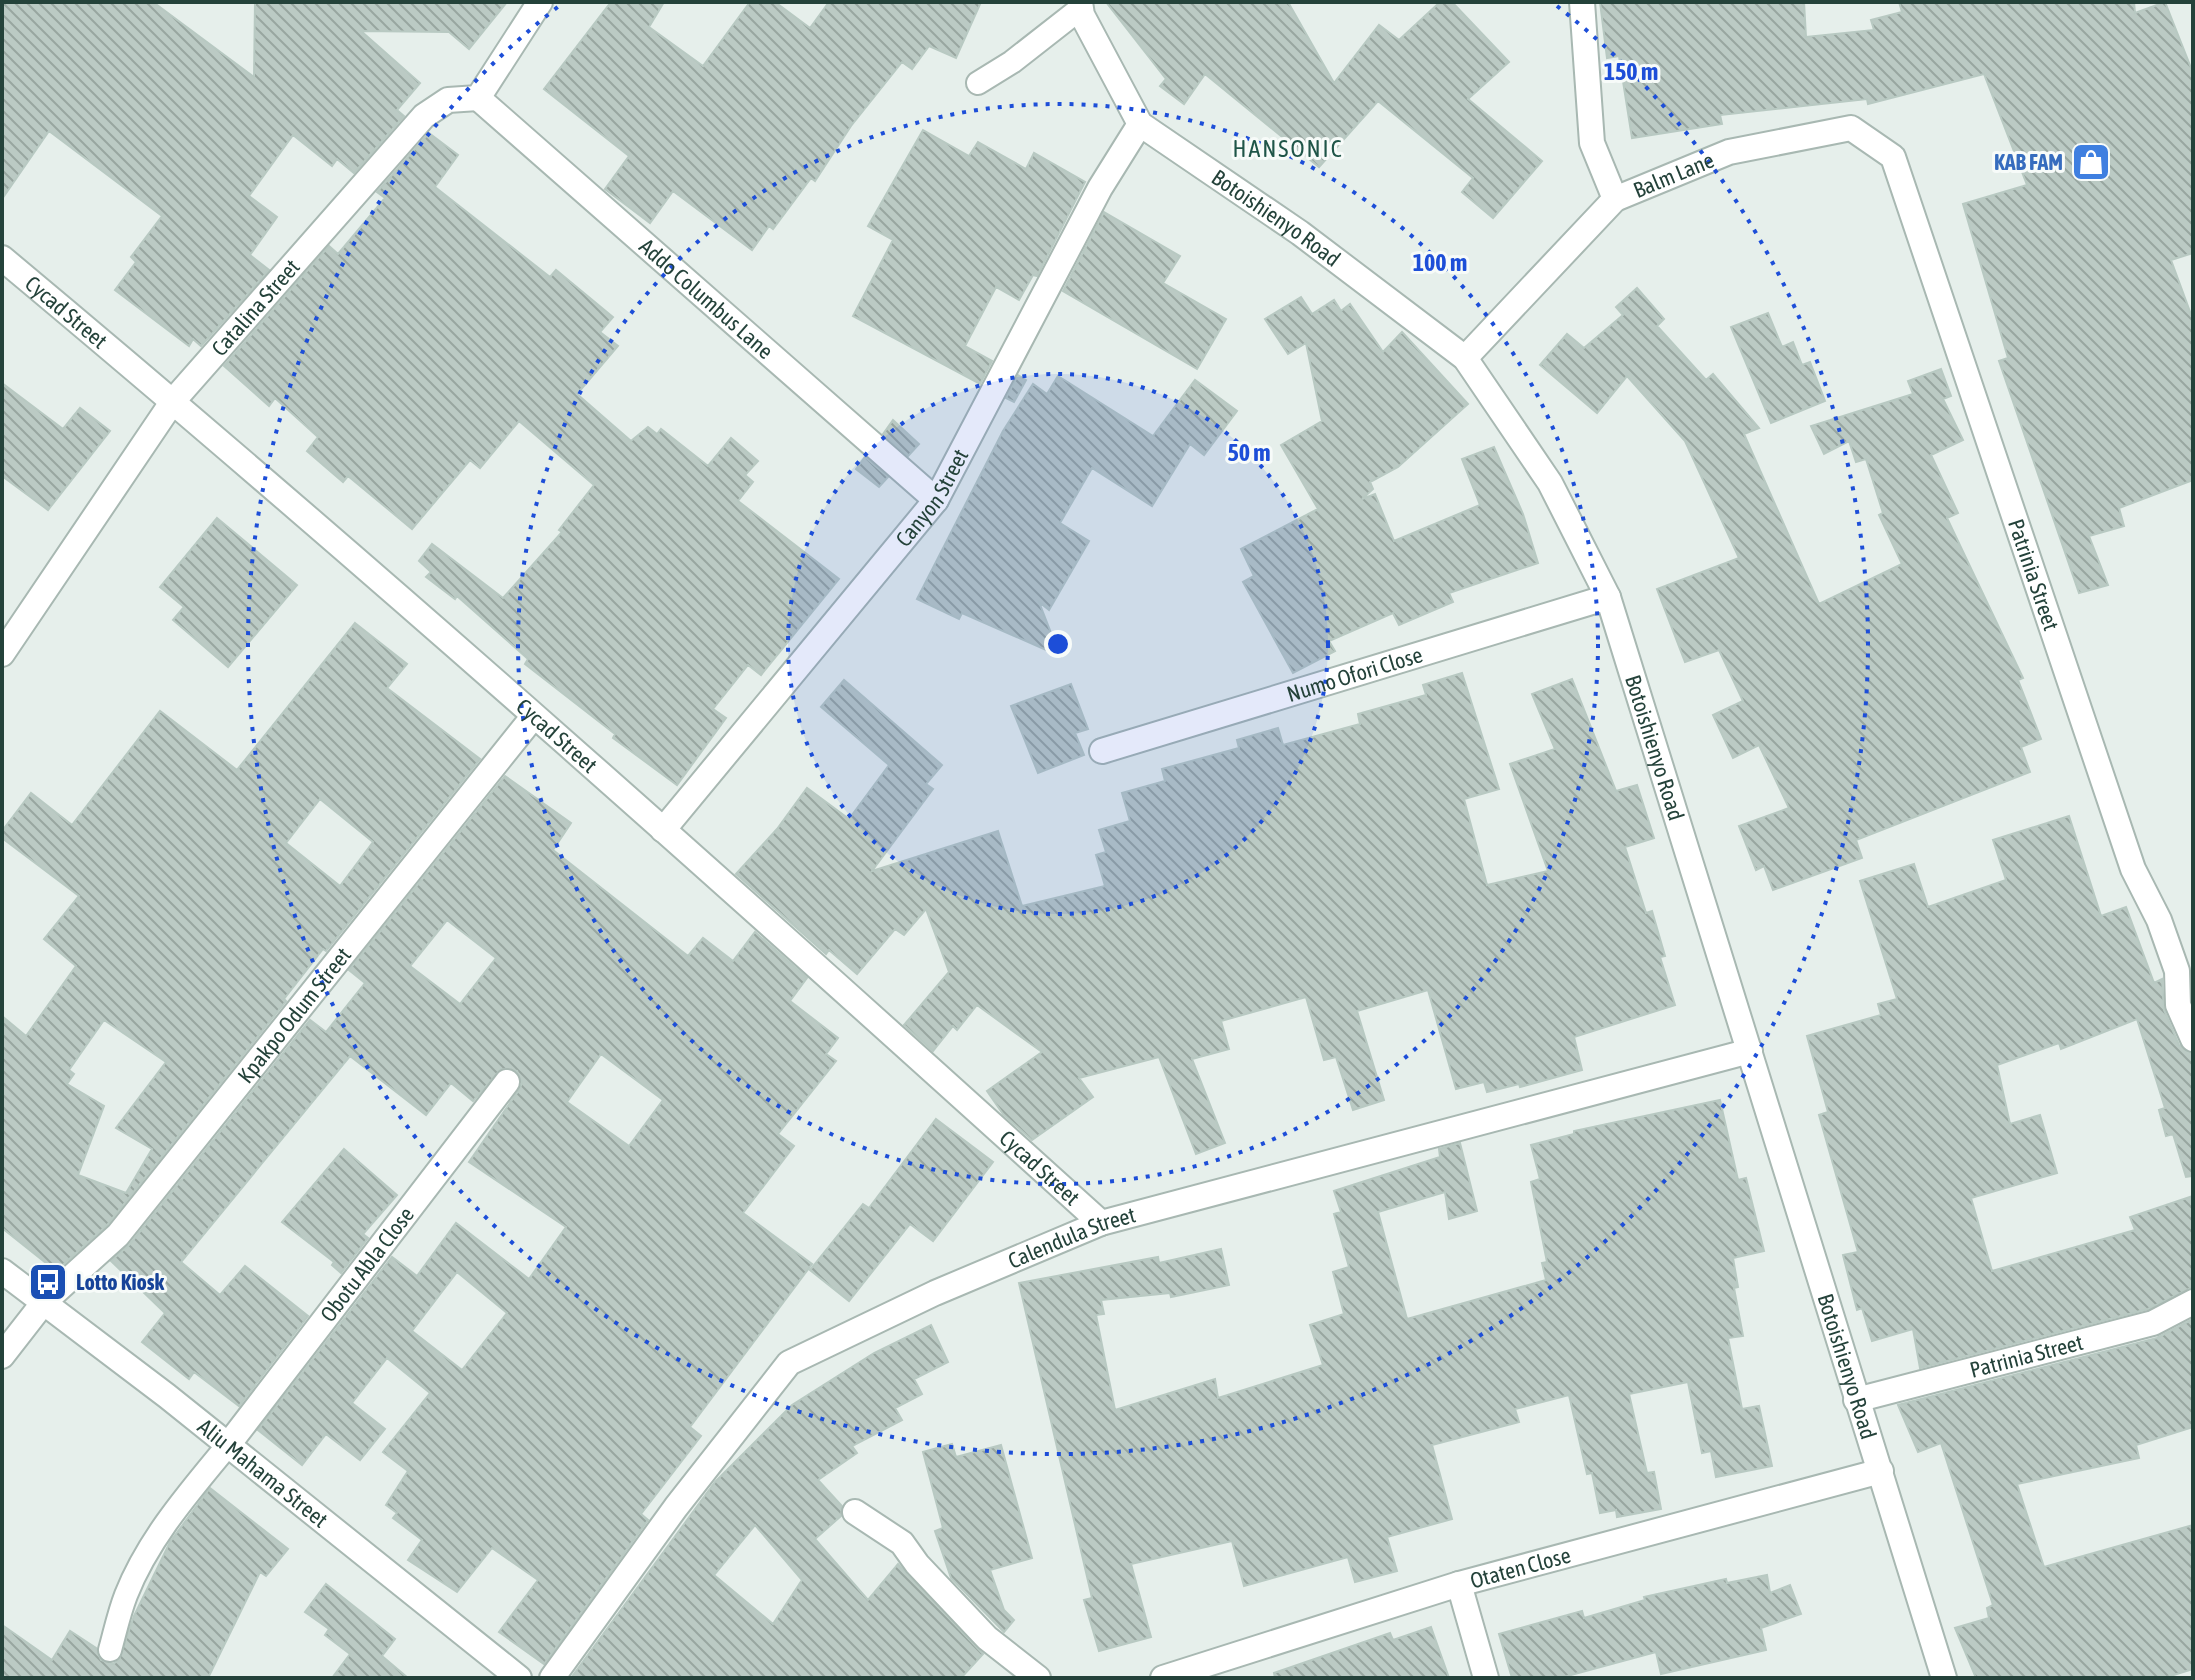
<svg xmlns="http://www.w3.org/2000/svg" width="2195" height="1680" font-family="'Asap Condensed',sans-serif">
  <defs>
    <pattern id="building-back-hatch" width="6" height="6" patternUnits="userSpaceOnUse" patternTransform="scale(2)"><rect width="6" height="6" fill="#bbcac4"/><path d="M-1 5l2 2M0 0l6 6M5-1l2 2" fill="none" stroke="#98a6a0"/></pattern>
  </defs>
  <rect width="100%" height="100%" fill="#e6efeb"/>
  <!-- building -->
  <path fill="url(#building-back-hatch)" stroke="#b8c9c2" stroke-width="2" fill-rule="evenodd" d="M 2,2 L 153,2 L 254,77 L 255,2 L 507,2 L 469,49 L 449,32 L 361,31 L 420,83 L 397,110 L 404,116 L 354,173 L 337,159 L 332,166 L 293,135 L 249,196 L 277,217 L 250,255 L 269,270 L 201,346 L 193,339 L 189,346 L 115,290 L 136,262 L 131,257 L 162,216 L 49,131 L 2,199 Z
    M 611,2 L 664,2 L 649,27 L 703,66 L 750,2 L 775,2 L 810,28 L 829,2 L 981,2 L 956,58 L 929,46 L 912,69 L 902,62 L 851,126 L 815,181 L 811,178 L 773,229 L 769,226 L 752,250 L 673,191 L 650,223 L 605,189 L 629,156 L 544,89 Z
    M 1106,2 L 1288,2 L 1334,83 L 1379,25 L 1399,40 L 1440,2 L 1452,2 L 1509,62 L 1468,99 L 1542,161 L 1493,218 L 1462,192 L 1473,178 L 1378,101 L 1319,167 L 1205,74 L 1184,104 L 1160,86 L 1166,79 Z
    M 1600,2 L 1804,2 L 1806,37 L 1874,30 L 1871,20 L 1902,12 L 1899,2 L 2134,2 L 2135,13 L 2165,2 L 2193,73 L 2193,253 L 2171,260 L 2193,320 L 2193,480 L 2119,508 L 2124,526 L 2089,536 L 2108,585 L 2079,593 L 1999,361 L 2008,358 L 1963,204 L 2027,185 L 1984,74 L 1868,104 L 1867,99 L 1720,115 L 1722,124 L 1632,138 L 1619,56 L 1607,58 Z
    M 923,130 L 969,156 L 978,142 L 1026,169 L 1034,153 L 1085,182 L 1037,276 L 1033,275 L 1019,300 L 996,287 L 965,346 L 992,361 L 980,384 L 853,316 L 893,240 L 868,226 Z
    M 429,133 L 458,155 L 435,187 L 550,277 L 556,270 L 613,317 L 600,332 L 618,346 L 577,394 L 631,441 L 648,427 L 657,434 L 661,429 L 708,466 L 731,438 L 758,461 L 745,475 L 753,482 L 738,501 L 839,579 L 761,675 L 748,665 L 713,709 L 726,718 L 677,785 L 613,738 L 615,734 L 525,664 L 528,659 L 457,596 L 455,599 L 426,577 L 431,572 L 419,561 L 432,544 L 503,598 L 562,532 L 559,530 L 594,485 L 519,421 L 480,468 L 470,460 L 412,529 L 348,476 L 343,482 L 307,451 L 318,437 L 275,398 L 269,406 L 224,366 L 329,246 L 338,254 L 385,198 L 377,192 Z
    M 1104,212 L 1180,256 L 1163,283 L 1226,319 L 1197,369 L 1063,291 Z
    M 1637,288 L 1664,319 L 1657,326 L 1706,380 L 1713,374 L 1759,428 L 1744,434 L 1819,604 L 1902,564 L 1879,515 L 1883,513 L 1866,459 L 1856,462 L 1849,441 L 1824,454 L 1811,426 L 1913,394 L 1908,381 L 1941,369 L 1951,396 L 1943,399 L 1963,440 L 1931,455 L 1958,513 L 1947,518 L 2023,678 L 2018,680 L 2041,739 L 2021,747 L 2030,772 L 1856,840 L 1862,858 L 1773,890 L 1764,866 L 1756,870 L 1739,826 L 1789,808 L 1759,745 L 1733,758 L 1713,715 L 1743,701 L 1719,650 L 1685,662 L 1657,589 L 1739,558 L 1685,441 L 1627,376 L 1597,413 L 1540,365 L 1567,334 L 1584,348 L 1623,315 L 1616,307 Z
    M 1301,297 L 1312,314 L 1334,300 L 1341,311 L 1350,304 L 1383,352 L 1402,332 L 1468,404 L 1398,467 L 1370,482 L 1373,489 L 1362,499 L 1375,494 L 1394,541 L 1480,505 L 1462,459 L 1494,447 L 1523,514 L 1538,563 L 1449,593 L 1453,602 L 1399,625 L 1393,613 L 1329,641 L 1335,651 L 1293,673 L 1243,582 L 1254,576 L 1241,549 L 1318,509 L 1281,445 L 1322,421 L 1306,343 L 1288,354 L 1265,319 Z
    M 1768,313 L 1782,347 L 1793,342 L 1802,365 L 1810,362 L 1825,401 L 1771,423 L 1731,327 Z
    M 1018,375 L 1026,380 L 1014,402 L 1006,398 Z
    M 1058,376 L 1153,436 L 1195,380 L 1237,411 L 1204,455 L 1190,444 L 1152,506 L 1092,468 L 1060,523 L 1089,541 L 1049,610 L 1039,602 L 1060,656 L 962,613 L 959,619 L 917,599 L 1003,431 L 1033,384 L 1047,394 Z
    M 2,383 L 63,429 L 80,408 L 110,431 L 48,510 L 2,476 Z
    M 893,420 L 919,444 L 908,456 L 883,434 Z
    M 865,457 L 888,477 L 879,487 L 856,469 Z
    M 217,518 L 297,585 L 228,667 L 173,620 L 184,607 L 160,587 Z
    M 355,623 L 407,664 L 387,688 L 480,759 L 326,951 L 323,949 L 284,999 L 286,1001 L 107,1225 L 56,1271 L 2,1228 L 2,1016 L 26,1036 L 76,966 L 44,939 L 79,896 L 2,838 L 2,831 L 31,793 L 72,825 L 160,711 L 237,770 ZM 320,799 L 373,842 L 340,886 L 286,843 ZM 104,1020 L 166,1062 L 116,1128 L 152,1149 L 126,1193 L 78,1175 L 104,1106 L 67,1084 L 74,1074 L 69,1070 Z
    M 1462,673 L 1499,789 L 1464,799 L 1487,885 L 1548,871 L 1510,764 L 1555,749 L 1532,694 L 1572,679 L 1616,791 L 1637,785 L 1654,838 L 1625,847 L 1646,913 L 1652,911 L 1665,956 L 1660,957 L 1675,1005 L 1574,1037 L 1582,1070 L 1520,1087 L 1519,1084 L 1487,1092 L 1484,1082 L 1456,1089 L 1428,990 L 1357,1011 L 1384,1100 L 1353,1110 L 1336,1057 L 1324,1060 L 1306,997 L 1221,1021 L 1229,1049 L 1192,1059 L 1225,1143 L 1196,1154 L 1159,1057 L 1079,1078 L 1093,1097 L 1032,1140 L 1003,1114 L 987,1091 L 1042,1052 L 977,1005 L 957,1030 L 953,1026 L 933,1051 L 904,1025 L 949,972 L 926,909 L 904,935 L 895,929 L 857,974 L 829,950 L 826,954 L 736,874 L 777,829 L 807,788 L 849,819 L 889,765 L 821,707 L 844,680 L 942,765 L 926,784 L 933,789 L 872,871 L 998,831 L 1022,906 L 1105,886 L 1096,855 L 1106,852 L 1099,830 L 1130,821 L 1122,793 L 1165,781 L 1162,769 L 1239,748 L 1237,740 L 1278,728 L 1283,745 L 1360,724 L 1358,714 L 1426,695 L 1423,685 Z
    M 1071,684 L 1088,729 L 1075,733 L 1084,755 L 1038,773 L 1011,706 Z
    M 505,776 L 571,823 L 553,850 L 688,956 L 703,938 L 733,961 L 755,932 L 807,978 L 790,1001 L 838,1038 L 826,1054 L 836,1061 L 778,1134 L 794,1146 L 743,1213 L 812,1264 L 690,1427 L 701,1436 L 641,1514 L 648,1520 L 544,1664 L 499,1632 L 538,1580 L 492,1548 L 457,1592 L 408,1560 L 422,1540 L 393,1518 L 397,1513 L 386,1505 L 408,1471 L 383,1452 L 430,1393 L 387,1358 L 352,1403 L 385,1429 L 360,1460 L 326,1434 L 302,1465 L 258,1430 L 392,1257 L 417,1276 L 456,1223 L 529,1279 L 566,1227 L 469,1162 L 519,1090 L 522,1083 L 517,1071 L 501,1069 L 473,1101 L 451,1083 L 426,1115 L 350,1056 L 181,1262 L 220,1295 L 245,1266 L 308,1316 L 239,1406 L 194,1372 L 189,1379 L 142,1342 L 165,1313 L 111,1261 L 130,1244 L 310,1020 L 326,1032 L 365,983 L 349,970 ZM 447,920 L 496,958 L 460,1004 L 410,966 ZM 601,1054 L 663,1100 L 629,1146 L 567,1102 ZM 457,1272 L 507,1313 L 462,1370 L 412,1331 Z
    M 2069,816 L 2101,916 L 2126,907 L 2154,983 L 2162,979 L 2164,1010 L 2179,1045 L 2193,1054 L 2193,1176 L 2186,1177 L 2173,1134 L 2166,1136 L 2159,1110 L 2165,1108 L 2137,1019 L 2061,1049 L 2059,1043 L 1997,1065 L 2010,1124 L 2040,1115 L 2057,1173 L 1971,1198 L 1992,1271 L 2135,1230 L 2130,1217 L 2193,1196 L 2193,1287 L 2148,1309 L 1920,1368 L 1913,1329 L 1872,1341 L 1862,1308 L 1857,1310 L 1843,1255 L 1858,1252 L 1819,1115 L 1828,1112 L 1807,1036 L 1881,1015 L 1878,1004 L 1897,999 L 1860,881 L 1914,864 L 1928,907 L 2006,880 L 1993,840 Z
    M 1720,1100 L 1738,1180 L 1746,1178 L 1764,1251 L 1733,1258 L 1738,1287 L 1734,1288 L 1743,1336 L 1728,1338 L 1742,1409 L 1759,1406 L 1772,1466 L 1716,1477 L 1711,1451 L 1702,1453 L 1688,1382 L 1629,1394 L 1647,1473 L 1654,1472 L 1661,1509 L 1617,1517 L 1616,1510 L 1600,1513 L 1592,1473 L 1587,1474 L 1569,1395 L 1515,1409 L 1519,1422 L 1432,1445 L 1452,1519 L 1387,1537 L 1397,1571 L 1355,1582 L 1348,1557 L 1244,1586 L 1232,1541 L 1131,1564 L 1151,1637 L 1099,1651 L 1084,1600 L 1092,1598 L 1019,1283 L 1158,1257 L 1159,1263 L 1221,1249 L 1229,1285 L 1171,1297 L 1170,1293 L 1101,1300 L 1104,1314 L 1096,1315 L 1115,1410 L 1215,1379 L 1218,1398 L 1323,1365 L 1310,1325 L 1344,1314 L 1333,1272 L 1349,1267 L 1334,1214 L 1341,1212 L 1334,1191 L 1440,1157 L 1439,1149 L 1460,1143 L 1477,1211 L 1449,1219 L 1445,1192 L 1378,1212 L 1407,1319 L 1546,1280 L 1542,1263 L 1547,1262 L 1531,1182 L 1540,1179 L 1531,1145 L 1574,1134 L 1574,1131 Z
    M 936,1119 L 993,1162 L 933,1241 L 910,1224 L 849,1301 L 810,1270 L 863,1204 L 869,1208 Z
    M 344,1149 L 397,1195 L 363,1234 L 368,1238 L 341,1273 L 332,1265 L 334,1262 L 282,1222 Z
    M 2193,1319 L 2193,1427 L 2136,1445 L 2139,1458 L 2017,1484 L 2044,1567 L 2193,1525 L 2193,1669 L 2164,1678 L 1976,1678 L 1955,1628 L 1989,1618 L 1987,1608 L 1993,1605 L 1941,1443 L 1918,1452 L 1898,1405 L 2157,1338 Z
    M 931,1325 L 948,1362 L 914,1379 L 922,1394 L 895,1408 L 902,1420 L 852,1446 L 857,1453 L 818,1480 L 842,1506 L 841,1516 L 815,1539 L 868,1600 L 898,1564 L 983,1654 L 961,1678 L 571,1678 L 715,1482 L 792,1405 L 874,1353 ZM 755,1525 L 802,1580 L 773,1624 L 714,1575 Z
    M 952,1444 L 956,1457 L 1001,1445 L 1032,1558 L 990,1570 L 1004,1610 L 1014,1620 L 1004,1632 L 951,1578 L 935,1531 L 943,1528 L 923,1452 Z
    M 210,1488 L 288,1549 L 266,1576 L 260,1572 L 208,1678 L 2,1678 L 2,1625 L 52,1660 L 70,1631 L 96,1648 L 101,1660 L 113,1664 L 119,1660 L 134,1616 L 170,1542 Z
    M 1767,1575 L 1770,1593 L 1790,1585 L 1801,1614 L 1761,1628 L 1766,1650 L 1661,1674 L 1656,1652 L 1560,1678 L 1512,1678 L 1499,1634 L 1582,1611 L 1584,1618 L 1645,1600 L 1644,1597 L 1726,1579 L 1727,1583 Z
    M 326,1584 L 395,1639 L 382,1656 L 408,1678 L 332,1678 L 350,1654 L 325,1635 L 329,1629 L 305,1612 Z
    M 1431,1627 L 1449,1678 L 1275,1678 L 1274,1673 L 1390,1633 L 1393,1640 Z"/>
  <g fill="none" stroke-linecap="round" stroke-linejoin="round">
    <!-- service casing -->
    <g stroke="#a8b8b2" stroke-width="26">
      <path id="service" d="M 978,83 L 1012,62 L 1081,8
        M 110,1650 C 115,1632 119,1613 126,1595 C 148,1539 190,1491 228,1445"/>
    </g>
    <!-- minor casing -->
    <g stroke="#a8b8b2" stroke-width="28">
      <g id="minor">
        <path id="s1" d="M 1080,2 L 1082,15 L 1140,124 L 1300,233 L 1465,358 L 1550,483 L 1608,597 L 1944,1678"/>
        <path d="M 1582,2 L 1592,143 L 1615,199"/>
        <path id="s2" d="M 478,98 L 936,500"/>
        <path id="s3" d="M 2,258 C 376,570 740,896 1101,1223"/>
        <path id="s4" d="M 1465,358 L 1615,199 L 1729,152 L 1851,128 L 1893,157 L 2133,869 L 2159,920 L 2177,971 L 2178,1005 L 2193,1039"/>
        <path id="s5" d="M 2,654 L 173,401 L 424,116 L 448,100 L 478,98 L 540,2"/>
        <path id="s6" d="M 1102,751 L 1608,597"/>
        <path id="s7" d="M 663,830 L 936,500 L 1100,188 L 1140,124"/>
        <path id="s8" d="M 2,1356 L 44,1302 L 118,1235 L 533,717"/>
        <path id="s9" d="M 1856,1400 L 2153,1323 L 2193,1302"/>
        <path id="s10" d="M 228,1445 L 507,1082"/>
        <path d="M 855,1512 L 902,1543 L 917,1564 L 987,1638 L 1038,1678"/>
        <path d="M 1459,1584 L 1486,1678"/>
        <path id="s11" d="M 552,1678 L 676,1507 L 789,1363 L 935,1293 L 1101,1223 L 1750,1051"/>
        <path id="s12" d="M 1163,1678 L 1459,1584 L 1881,1471"/>
      </g>
    </g>
    <!-- tertiary casing -->
    <g stroke="#a8b8b2" stroke-width="28">
      <g id="tertiary">
        <path id="s13" d="M 2,1271 L 167,1396 L 519,1678"/>
      </g>
    </g>
    <!-- service -->
    <use href="#service" stroke="#fff" stroke-width="22"/>
    <!-- minor -->
    <use href="#minor" stroke="#fff" stroke-width="24"/>
    <!-- tertiary -->
    <use href="#tertiary" stroke="#fff" stroke-width="24"/>
  </g>
  <!-- distance rings -->
  <circle cx="1058" cy="644" r="270" fill="#1d4ed8" fill-opacity=".12"/>
  <g fill="none" stroke="#1d4ed8" stroke-width="4" stroke-dasharray="4 8">
    <circle cx="1058" cy="644" r="270"/>
    <circle cx="1058" cy="644" r="540"/>
    <path d="M1557 6A810 810 0 1 1 559 6"/>
  </g>
  <!-- icons -->
  <defs>
    <g id="shop-square" transform="scale(2)"><rect x="-9" y="-9" width="18" height="18" rx="4" fill="#3f7fe0" stroke="#f7fbf9"/><path d="M-5-2.5h2.3a2.7 3.5 0 0 1 5.4 0H5L5.5 6h-11ZM-1.5-2.5h3a1.5 2.3 0 0 0-3 0Z" fill="#fff"/></g>
    <g id="bus-square" transform="scale(2)"><rect x="-9" y="-9" width="18" height="18" rx="4" fill="#1a4fb4" stroke="#f7fbf9"/><path d="M-5-6H5V4H4V6H2V4H-2V6H-4V4H-5ZM-3.5-4V0h7V-4ZM-3.5 1.2v1.5H-2V1.2ZM2 1.2v1.5H3.5V1.2Z" fill="#fff"/></g>
  </defs>
  <g fill-rule="evenodd">
    <use href="#shop-square" x="2091" y="162"/>
    <use href="#bus-square" x="48" y="1282"/>
  </g>
  <g text-anchor="middle" stroke-width="6" stroke-linejoin="round" paint-order="stroke">
    <!-- shop labels -->
    <g font-size="22" font-weight="bold" fill="#366cbe" stroke="#f7fbf9" text-anchor="end">
      <text x="2063" y="170">KAB FAM</text>
    </g>
    <!-- street labels -->
    <g font-size="22" fill="#24423a" stroke="#f7fbf9">
      <text dy="8" stroke="none"><textPath href="#s4" startOffset="282">Balm Lane</textPath></text>
      <text dy="8" stroke="none"><textPath href="#s1" startOffset="302">Botoishienyo Road</textPath></text>
      <text dy="8" stroke="none"><textPath href="#s2" startOffset="304">Addo Columbus Lane</textPath></text>
      <text dy="8" stroke="none"><textPath href="#s5" startOffset="430">Catalina Street</textPath></text>
      <text dy="8" stroke="none"><textPath href="#s3" startOffset="84">Cycad Street</textPath></text>
      <text dy="8" stroke="none"><textPath href="#s7" startOffset="428">Canyon Street</textPath></text>
      <text dy="8" stroke="none"><textPath href="#s4" startOffset="958">Patrinia Street</textPath></text>
      <text dy="8" stroke="none"><textPath href="#s6" startOffset="264">Numo Ofori Close</textPath></text>
      <text dy="8" stroke="none"><textPath href="#s3" startOffset="732">Cycad Street</textPath></text>
      <text dy="8" stroke="none"><textPath href="#s1" startOffset="974">Botoishienyo Road</textPath></text>
      <text dy="8" stroke="none"><textPath href="#s8" startOffset="450">Kpakpo Odum Street</textPath></text>
      <text dy="8" stroke="none"><textPath href="#s3" startOffset="1380">Cycad Street</textPath></text>
      <text dy="8" stroke="none"><textPath href="#s11" startOffset="704">Calendula Street</textPath></text>
      <text dy="8" stroke="none"><textPath href="#s10" startOffset="228">Obotu Abla Close</textPath></text>
      <text dy="8" stroke="none"><textPath href="#s9" startOffset="176">Patrinia Street</textPath></text>
      <text dy="8" stroke="none"><textPath href="#s1" startOffset="1622">Botoishienyo Road</textPath></text>
      <text dy="8" stroke="none"><textPath href="#s13" startOffset="330">Aliu Mahama Street</textPath></text>
      <text dy="8" stroke="none"><textPath href="#s12" startOffset="374">Otaten Close</textPath></text>
    </g>
    <!-- transit labels -->
    <g font-size="22" font-weight="bold" fill="#164399" stroke="#f7fbf9" text-anchor="start">
      <text x="76" y="1290">Lotto Kiosk</text>
    </g>
    <!-- neighbourhood labels -->
    <g font-size="24" letter-spacing="2" fill="#1f5548" stroke="#f7fbf9">
      <text x="1288" y="157">HANSONIC</text>
    </g>
  </g>
  <circle cx="1058" cy="644" r="12" fill="#1d4ed8" stroke="#f7fbf9" stroke-width="4"/>
  <g font-size="24" text-anchor="middle" font-weight="bold" fill="#1d4ed8" stroke="#f7fbf9" stroke-width="6" stroke-linejoin="round" paint-order="stroke">
    <text x="1631" y="80">150 m</text>
    <text x="1440" y="271">100 m</text>
    <text x="1249" y="461">50 m</text>
  </g>
  <!-- border -->
  <rect width="2195" height="1680" fill="none" stroke="#24423a" stroke-width="8"/>
</svg>
